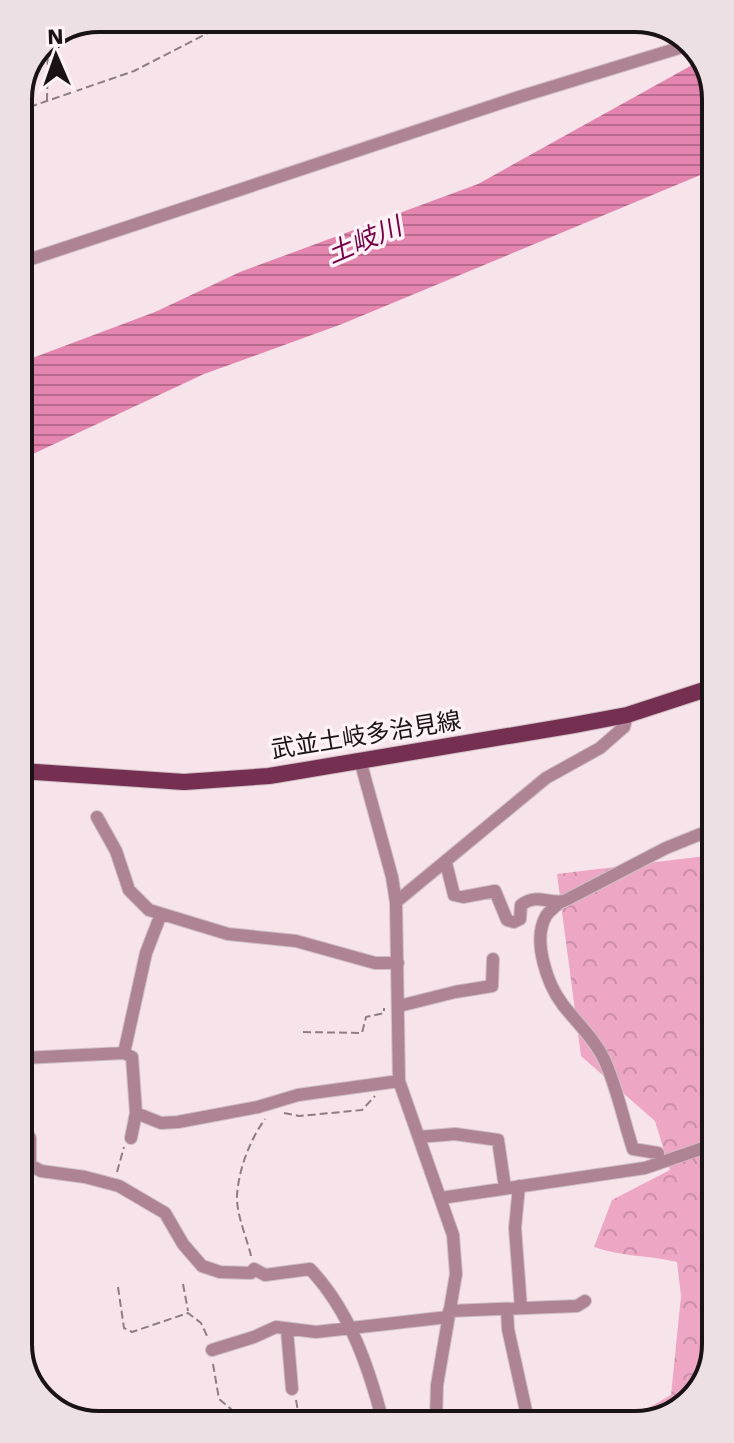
<svg xmlns="http://www.w3.org/2000/svg" width="734" height="1443" font-family="'Work Sans','Noto Sans JP',sans-serif">
  <defs>
    <pattern id="forest-crowns" width="20" height="18" patternUnits="userSpaceOnUse" patternTransform="scale(2)"><rect width="20" height="18" fill="#eda6c4"/><path d="M2 6a3 3 0 1 1 6 0M12 15a3 3 0 1 1 6 0" fill="none" stroke="#cb8ea8"/></pattern>
    <pattern id="water-rules" width="6" height="5" patternUnits="userSpaceOnUse" patternTransform="scale(2)"><rect width="6" height="5" fill="#e385af"/><path d="M0 2.5h6" fill="none" stroke="#b76c8d"/></pattern>
  </defs>
  <rect width="100%" height="100%" fill="#f7e3ea"/>
  <!-- forest -->
  <path fill="url(#forest-crowns)" d="M 714,855 L 716,1349 L 700,1393 L 666,1419 L 629,1419 L 671,1395 L 681,1296 L 677,1262 C 648,1255 622,1257 594,1247 L 612,1200 L 670,1170 L 655,1121 L 581,1056 L 557,874 Z"/>
  <!-- water -->
  <path fill="url(#water-rules)" d="M 703,59 L 710,68 L 710,171 L 342,324 L 204,374 L 20,460 L 19,363 L 155,312 L 240,272 L 478,184 Z"/>
  <g fill="none" stroke-linecap="round" stroke-linejoin="round">
    <!-- minor casing -->
    <g stroke="#cfbec4" stroke-width="14">
      <path id="minor" d="M 19,263 L 519,97 L 692,44
        M 360,760 L 392,877 L 396,902 L 399,1081 L 453,1235 L 456,1274 L 437,1385 L 436,1421
        M 97,817 L 116,851 L 129,890 L 149,910 L 228,934 L 296,941 L 375,963 L 398,963
        M 446,863 L 454,895 L 463,897 L 495,891 L 507,920 L 514,922 L 520,919 L 521,905 C 537,893 548,904 564,901 L 666,848 L 713,829
        M 396,902 L 546,778 L 600,748 L 624,727 L 627,715
        M 559,903 C 555,907 549,911 546,916 C 532,940 547,984 563,1005 C 577,1023 593,1037 604,1059 C 617,1087 623,1119 633,1149 L 658,1153
        M 399,1006 L 455,992 L 492,986 L 493,959
        M 124,1053 L 146,953 L 161,914
        M 23,1058 L 124,1053 L 132,1057 L 136,1113 L 131,1138
        M 136,1113 L 161,1123 L 178,1122 L 258,1107 L 298,1095 L 399,1081
        M 23,1127 L 30,1138 L 30,1165 L 41,1171 L 85,1177 L 119,1186 L 165,1213 L 183,1244 L 202,1266 L 220,1272 L 251,1273 L 254,1269 L 265,1275 L 310,1269 C 350,1311 369,1368 383,1422
        M 419,1137 L 455,1134 L 498,1140 L 505,1188
        M 519,1186 L 515,1228 L 521,1308
        M 441,1198 L 645,1168 L 715,1144
        M 507,1309 L 508,1329 L 528,1420
        M 449,1311 L 577,1306 L 585,1301
        M 287,1330 L 292,1389
        M 212,1350 L 254,1337 L 276,1327 L 316,1332 L 448,1317"/>
    </g>
    <!-- major casing -->
    <g stroke="#cfbec4" stroke-width="18">
      <path id="major" d="M 21,771 L 184,782 L 269,776 L 574,725 L 627,715 L 713,687"/>
    </g>
    <!-- path -->
    <path stroke="#8c7e83" stroke-width="2" stroke-dasharray="8 4" stroke-linecap="butt" d="M 47,101 L 48,39
      M 18,111 L 134,71 L 237,18
      M 303,1032 L 362,1033 L 366,1017 L 384,1013 L 384,1008
      M 284,1113 L 299,1116 L 362,1110 L 375,1096
      M 117,1172 L 124,1147
      M 251,1256 C 247,1238 236,1214 237,1195 C 239,1168 250,1140 265,1119
      M 183,1284 L 188,1311
      M 118,1287 L 124,1328 L 132,1332 L 188,1313 L 201,1323 L 208,1338
      M 213,1364 L 219,1399 L 231,1409 L 234,1423
      M 296,1400 L 300,1423"/>
    <!-- minor -->
    <use href="#minor" stroke="#ae8495" stroke-width="12"/>
    <!-- major -->
    <use href="#major" stroke="#752f51" stroke-width="16"/>
  </g>
  <g text-anchor="middle" stroke-width="7" stroke-linejoin="round" paint-order="stroke">
    <!-- street labels -->
    <g font-size="24" fill="#1a1316" stroke="#fef2f7">
      <text transform="translate(366 735) rotate(-9)" y="8">武並土岐多治見線</text>
    </g>
    <!-- water labels -->
    <g font-size="26" font-style="italic" fill="#750047" stroke="#fef2f7">
      <text transform="translate(364 240) rotate(-23)" y="9">土岐川</text>
    </g>
  </g>
  <!-- crop -->
  <path d="M0 0H734V1443H0ZM99 32H635A67 67 0 0 1 702 99V1344A67 67 0 0 1 635 1411H99A67 67 0 0 1 32 1344V99A67 67 0 0 1 99 32Z" fill="#ece0e5" fill-rule="evenodd"/>
  <path fill="none" stroke="#1a1316" stroke-width="4" d="M99 32H635A67 67 0 0 1 702 99V1344A67 67 0 0 1 635 1411H99A67 67 0 0 1 32 1344V99A67 67 0 0 1 99 32Z"/>
  <!-- north arrow -->
  <g transform="translate(56 56) rotate(358)" stroke="#fef2f7" stroke-width="6" paint-order="stroke">
  <path d="M0-6L14 30L0 20L-14 30Z" fill="#1a1316"/>
  <text y="-12" font-size="22" font-weight="bold" text-anchor="middle" fill="#1a1316">N</text>
  </g>
</svg>
